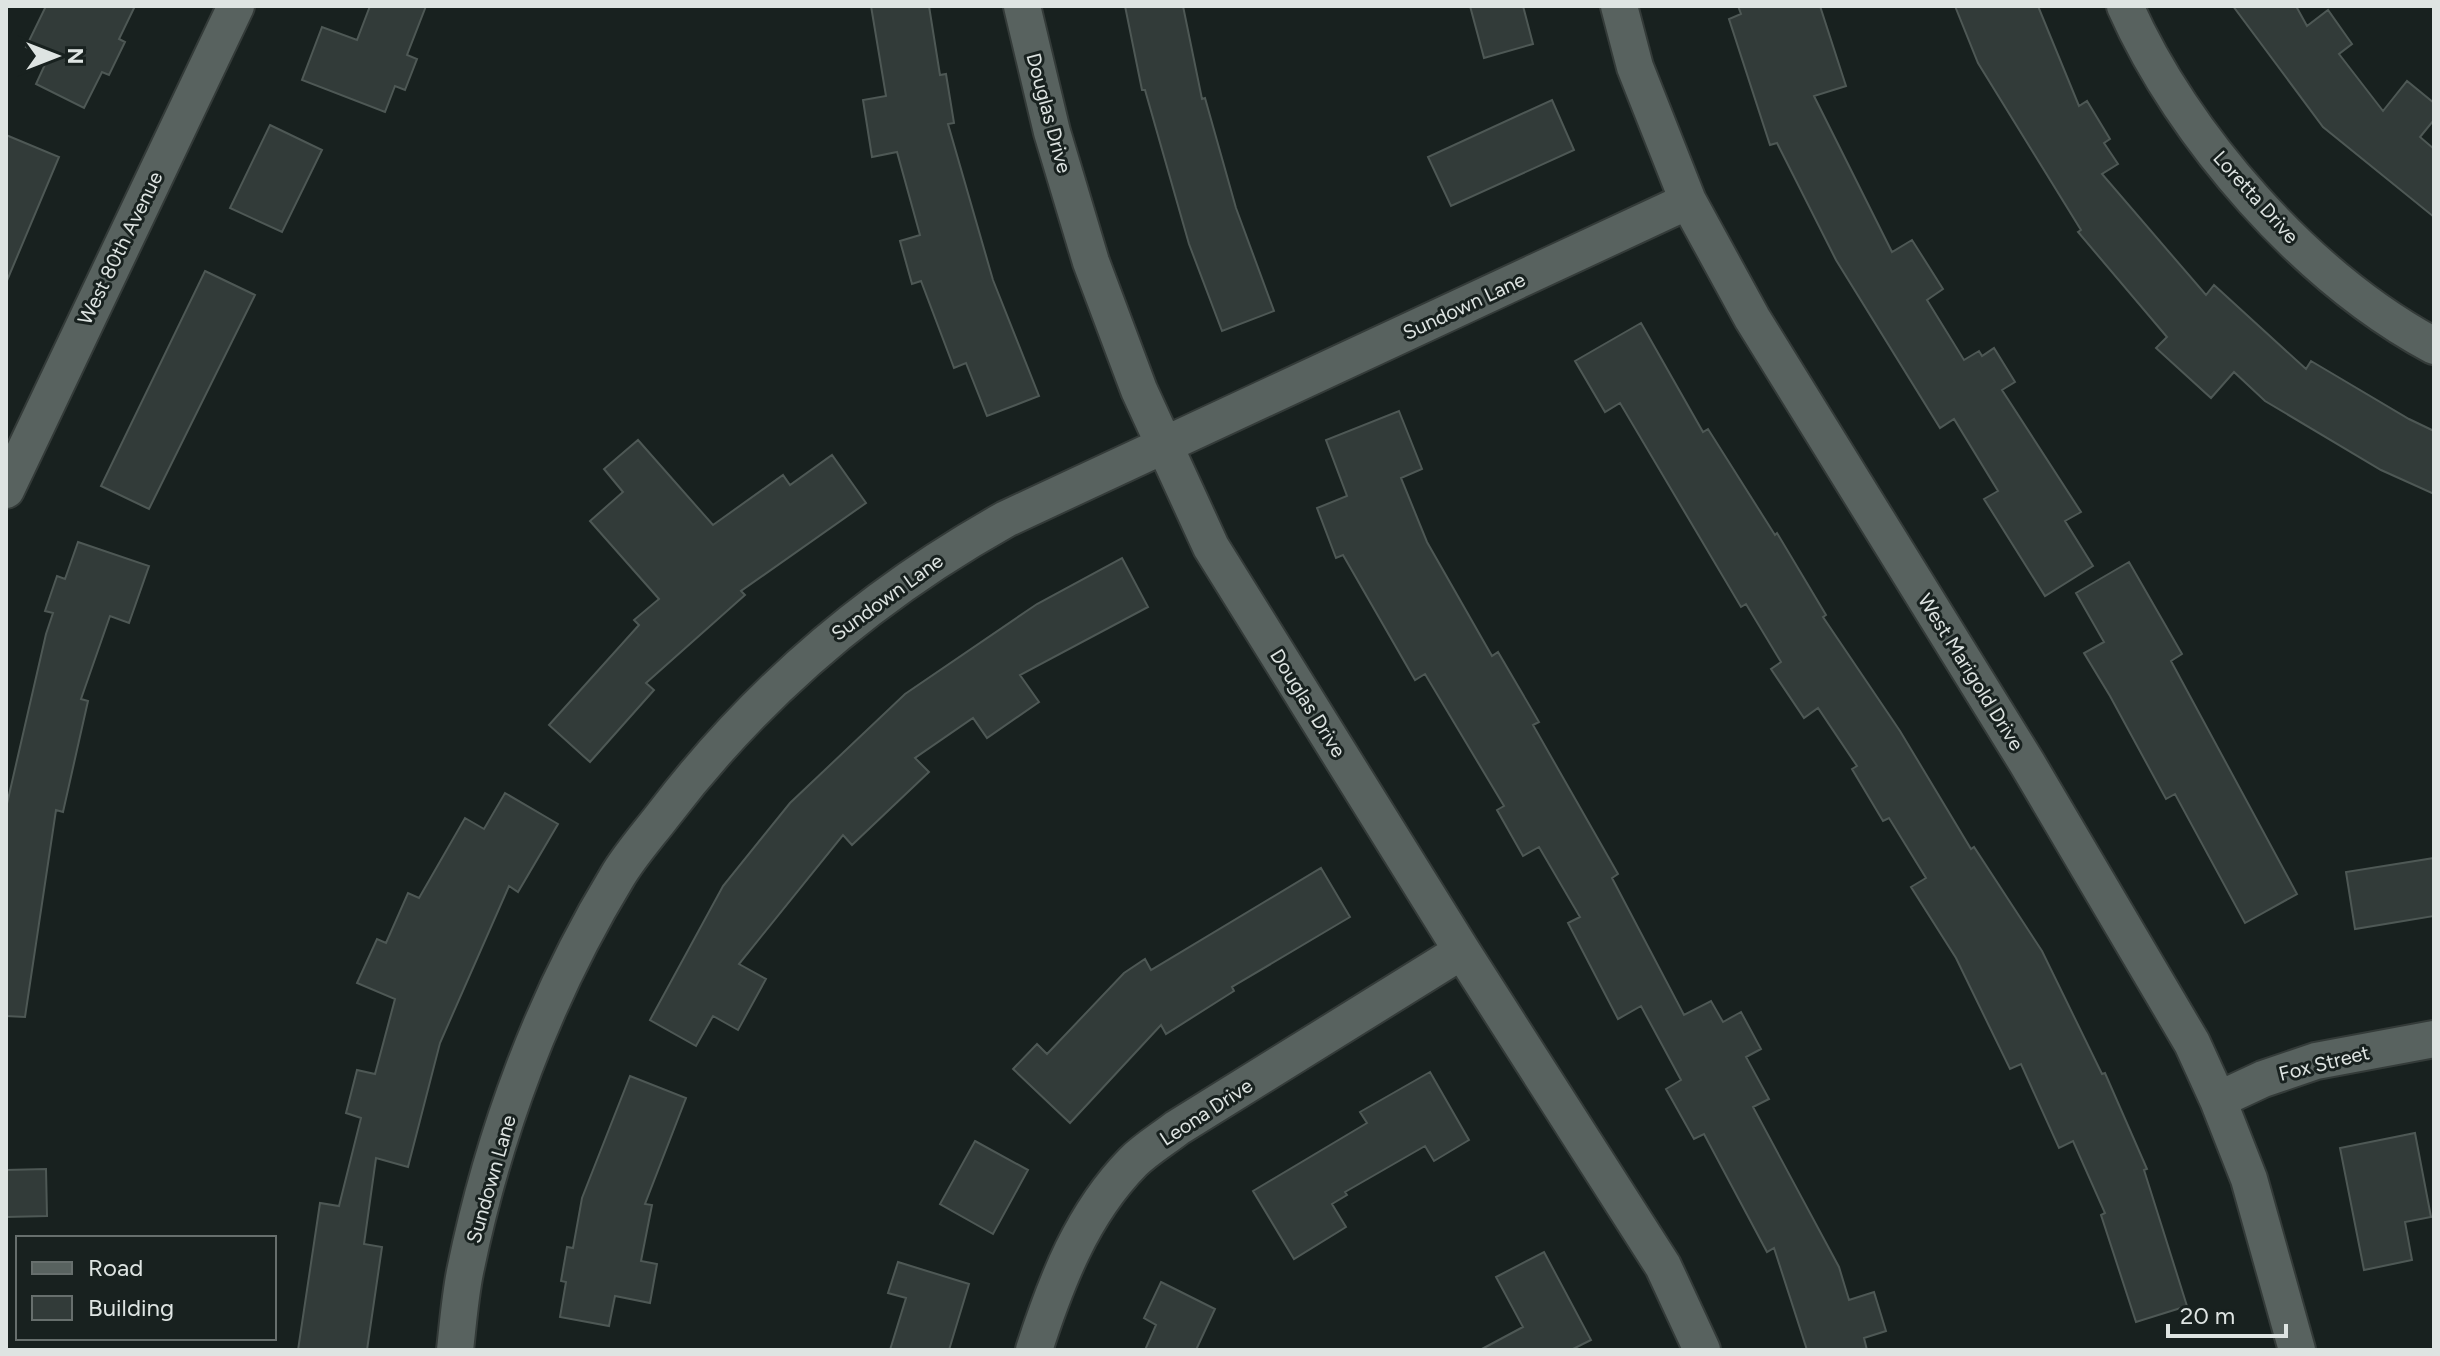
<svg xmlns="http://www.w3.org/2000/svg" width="2440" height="1356" font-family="Figtree,sans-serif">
  <rect width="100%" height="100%" fill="#18211f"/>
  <!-- building -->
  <path fill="#323b39" stroke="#4e5855" stroke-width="2" d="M 46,6 L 135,6 L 119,39 L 125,42 L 109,75 L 102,72 L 84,108 L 36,84 L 48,58 L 26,47 Z
    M 370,6 L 426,6 L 407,55 L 417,59 L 405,90 L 395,86 L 385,112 L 302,80 L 322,27 L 357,40 Z
    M 871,6 L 929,6 L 940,75 L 946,74 L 954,123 L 948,124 L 993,280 L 1039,396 L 987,416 L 966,363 L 954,368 L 921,281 L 912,284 L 900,241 L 920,235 L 897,152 L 872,157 L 863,100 L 886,96 Z
    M 1125,6 L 1183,6 L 1202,99 L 1205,98 L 1236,208 L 1274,311 L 1222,331 L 1189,244 L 1145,90 L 1142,90 Z
    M 1470,6 L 1523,6 L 1533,44 L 1484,58 Z
    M 1738,6 L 1820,6 L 1846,86 L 1814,96 L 1892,252 L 1912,240 L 1943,289 L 1927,300 L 1964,360 L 1979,351 L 1982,356 L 1994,348 L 2015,382 L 2002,390 L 2081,512 L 2065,521 L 2093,566 L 2045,596 L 1984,499 L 1998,491 L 1954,419 L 1940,428 L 1836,260 L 1777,143 L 1770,145 L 1729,19 L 1741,14 Z
    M 1955,6 L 2038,6 L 2079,106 L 2087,101 L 2110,139 L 2104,143 L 2118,164 L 2102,174 L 2206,295 L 2214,285 L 2306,369 L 2311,361 L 2409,419 L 2434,431 L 2434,494 L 2381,470 L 2265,401 L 2234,372 L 2211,398 L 2156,348 L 2167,337 L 2078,232 L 2081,230 L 1978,63 Z
    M 2233,6 L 2296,6 L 2307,26 L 2328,10 L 2352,44 L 2339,54 L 2383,111 L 2407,81 L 2434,103 L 2434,120 L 2420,137 L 2434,149 L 2434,217 L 2323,127 Z
    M 1552,100 L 1574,150 L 1451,206 L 1428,157 Z
    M 270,125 L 322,150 L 282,232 L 230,208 Z
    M 6,135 L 59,157 L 6,283 Z
    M 205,271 L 255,295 L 149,509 L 101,486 Z
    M 1641,323 L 1703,432 L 1708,429 L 1775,535 L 1777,533 L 1826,615 L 1823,617 L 1900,731 L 1971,849 L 1974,847 L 2042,951 L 2102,1074 L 2105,1073 L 2147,1169 L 2144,1170 L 2187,1306 L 2136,1322 L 2101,1215 L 2105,1213 L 2073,1141 L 2059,1148 L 2021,1064 L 2010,1069 L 1956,958 L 1911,887 L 1926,878 L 1889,818 L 1883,821 L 1852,769 L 1857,766 L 1818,708 L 1804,718 L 1771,669 L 1781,662 L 1746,604 L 1741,607 L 1620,403 L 1605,412 L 1575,361 Z
    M 1399,411 L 1422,469 L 1401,478 L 1427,542 L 1492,656 L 1498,652 L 1539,722 L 1533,725 L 1618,874 L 1612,878 L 1684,1015 L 1711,1001 L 1723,1022 L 1741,1012 L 1761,1049 L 1746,1057 L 1769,1099 L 1753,1107 L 1839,1267 L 1849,1300 L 1874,1292 L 1886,1331 L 1864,1338 L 1867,1350 L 1807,1350 L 1774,1248 L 1767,1252 L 1704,1134 L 1694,1139 L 1666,1089 L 1681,1080 L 1641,1006 L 1618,1019 L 1568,923 L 1580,917 L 1539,847 L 1523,856 L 1497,810 L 1504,806 L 1425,674 L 1415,680 L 1343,555 L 1336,558 L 1317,508 L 1347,496 L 1326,440 Z
    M 638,440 L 713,525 L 783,475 L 790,485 L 832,455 L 866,503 L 741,591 L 745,595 L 646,683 L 654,690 L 590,762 L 549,725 L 639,625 L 634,620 L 659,599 L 590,521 L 623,492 L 604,469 Z
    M 78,542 L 149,566 L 129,623 L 110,616 L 81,699 L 88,701 L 63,812 L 56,810 L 25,1017 L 6,1016 L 6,808 L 46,634 L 53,613 L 45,611 L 57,576 L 65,579 Z
    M 1122,558 L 1148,607 L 1020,675 L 1039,702 L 987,738 L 973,718 L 915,758 L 929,772 L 852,845 L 843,835 L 739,964 L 766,979 L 738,1030 L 713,1016 L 696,1046 L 650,1020 L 723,886 L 790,803 L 905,694 L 1037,604 Z
    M 2129,562 L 2182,654 L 2171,661 L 2297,894 L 2245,923 L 2175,794 L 2166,799 L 2110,696 L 2084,653 L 2104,642 L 2076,593 Z
    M 505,793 L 558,824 L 518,892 L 509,886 L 440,1043 L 408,1167 L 376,1158 L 364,1244 L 382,1247 L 367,1350 L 298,1350 L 320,1203 L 339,1206 L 361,1118 L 346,1113 L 357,1070 L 375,1074 L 395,999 L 357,983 L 377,939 L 386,943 L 408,893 L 419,898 L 465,818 L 484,829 Z
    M 2434,858 L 2434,916 L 2355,929 L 2346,872 Z
    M 1321,868 L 1350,917 L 1232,987 L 1234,991 L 1166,1034 L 1161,1025 L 1070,1123 L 1013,1069 L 1037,1044 L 1047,1054 L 1124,973 L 1145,959 L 1151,970 Z
    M 1430,1072 L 1469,1140 L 1434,1161 L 1425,1146 L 1345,1192 L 1347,1195 L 1332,1204 L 1346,1227 L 1294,1259 L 1253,1191 L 1367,1123 L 1360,1112 Z
    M 630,1076 L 686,1098 L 645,1204 L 652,1205 L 641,1261 L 657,1264 L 650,1303 L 615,1296 L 609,1326 L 560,1317 L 566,1282 L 561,1281 L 567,1247 L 573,1248 L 582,1198 Z
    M 2415,1133 L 2431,1217 L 2405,1222 L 2412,1260 L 2364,1270 L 2340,1148 Z
    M 975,1141 L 1028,1170 L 993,1234 L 940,1204 Z
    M 46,1169 L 47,1216 L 6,1217 L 6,1170 Z
    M 1544,1252 L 1591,1340 L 1571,1350 L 1480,1350 L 1523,1327 L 1496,1277 Z
    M 898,1262 L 969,1284 L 949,1350 L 890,1350 L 906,1298 L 888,1293 Z
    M 1161,1282 L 1215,1309 L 1196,1350 L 1145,1350 L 1156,1325 L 1144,1318 Z"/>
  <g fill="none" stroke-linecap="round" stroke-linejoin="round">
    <!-- minor casing -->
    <g stroke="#343b39" stroke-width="40">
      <path id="minor" d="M 1022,6 L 1052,132 L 1091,262 L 1139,390 L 1211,547 L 1462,951 L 1663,1266 L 1702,1350
        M 1619,6 L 1635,67 L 1688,201 L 1752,318 L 2027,763 L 2192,1043 L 2218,1100 L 2249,1179 L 2297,1350
        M 2125,6 C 2183,137 2307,278 2434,346
        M 6,490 L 236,6
        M 2218,1100 L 2263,1079 L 2316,1061 L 2434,1039
        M 455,1350 C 458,1324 460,1297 465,1272 C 493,1134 544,997 617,877 C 630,855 648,835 664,814 C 757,692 872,594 1006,519 L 1688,201
        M 1034,1350 C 1056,1282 1082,1214 1133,1162 C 1146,1149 1163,1139 1177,1128 L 1462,951"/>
    </g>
    <!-- minor -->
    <use href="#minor" stroke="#58625f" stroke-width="36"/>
  </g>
  <g text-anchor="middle" stroke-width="6" stroke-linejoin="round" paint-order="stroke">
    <!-- street labels -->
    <g font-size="20" fill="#dee4e2" stroke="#18211f">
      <text transform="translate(1049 113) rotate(75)" y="7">Douglas Drive</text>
      <text transform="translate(2256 197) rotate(48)" y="7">Loretta Drive</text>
      <text transform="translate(120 248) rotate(-64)" y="7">West 80th Avenue</text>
      <text transform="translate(1464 306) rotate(-25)" y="7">Sundown Lane</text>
      <text transform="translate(887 597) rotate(-36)" y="7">Sundown Lane</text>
      <text transform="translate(1971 672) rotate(58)" y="7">West Marigold Drive</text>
      <text transform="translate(1308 703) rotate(58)" y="7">Douglas Drive</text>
      <text transform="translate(2324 1063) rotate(-14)" y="7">Fox Street</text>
      <text transform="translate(1206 1112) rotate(-33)" y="7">Leona Drive</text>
      <text transform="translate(491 1179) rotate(-74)" y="7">Sundown Lane</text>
    </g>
  </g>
  <!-- border -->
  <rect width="2440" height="1356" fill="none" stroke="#dee4e2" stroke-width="16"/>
  <!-- legend -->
  <rect x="16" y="1236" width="260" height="104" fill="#18211f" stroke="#676f6d" stroke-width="2"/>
  <rect x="32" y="1262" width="40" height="12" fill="#58625f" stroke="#676f6d" stroke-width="2"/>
  <text x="88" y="1276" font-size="24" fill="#dee4e2">Road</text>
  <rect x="32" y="1296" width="40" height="24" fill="#323b39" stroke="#676f6d" stroke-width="2"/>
  <text x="88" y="1316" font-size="24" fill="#dee4e2">Building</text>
  <!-- north arrow -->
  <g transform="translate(56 56) rotate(90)" stroke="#18211f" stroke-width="6" paint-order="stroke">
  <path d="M0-6L14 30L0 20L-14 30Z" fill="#dee4e2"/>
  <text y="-12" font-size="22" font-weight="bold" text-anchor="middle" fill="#dee4e2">N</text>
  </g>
  <!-- scale -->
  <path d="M2168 1324v12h118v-12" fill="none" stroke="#dee4e2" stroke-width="4"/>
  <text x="2180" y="1324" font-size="24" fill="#dee4e2" stroke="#18211f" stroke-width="6" paint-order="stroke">20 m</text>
</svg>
